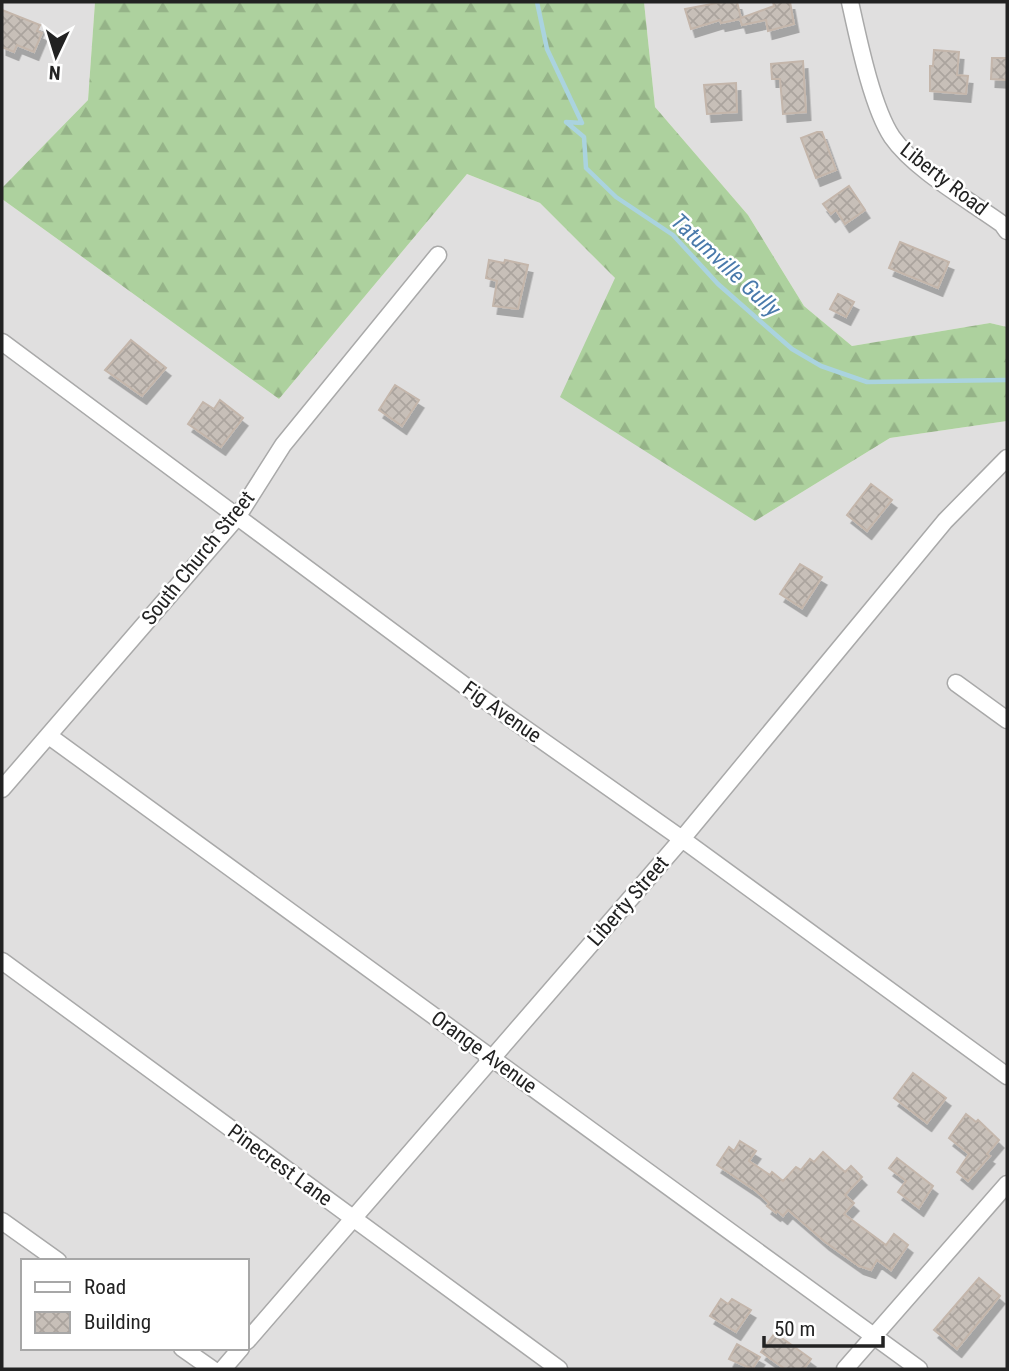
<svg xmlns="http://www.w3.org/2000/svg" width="1009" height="1371" font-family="'Roboto Condensed',sans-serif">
  <defs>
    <pattern id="forest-firs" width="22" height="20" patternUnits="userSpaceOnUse" patternTransform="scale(1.75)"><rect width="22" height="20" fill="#add19e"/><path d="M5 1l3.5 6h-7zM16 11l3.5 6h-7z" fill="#95b388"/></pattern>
    <pattern id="building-cross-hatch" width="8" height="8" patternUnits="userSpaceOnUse" patternTransform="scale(1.75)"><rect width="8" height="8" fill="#c7bfb8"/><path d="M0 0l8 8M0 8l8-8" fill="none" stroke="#aba49e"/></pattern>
    <filter id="shadow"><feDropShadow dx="4.5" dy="8" stdDeviation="0" flood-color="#0004"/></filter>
  </defs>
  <rect width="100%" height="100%" fill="#f2efe9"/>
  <!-- residential -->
  <path fill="#e0dfdf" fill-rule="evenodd" d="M 2,2 L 95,2 L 88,100 L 2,188 Z
    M 644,2 L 1007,2 L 1007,327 L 990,323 L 852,346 L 804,306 L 748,215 L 655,107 Z
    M 467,174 L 540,203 L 615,278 L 755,521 L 890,438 L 1007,421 L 1007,1369 L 2,1369 L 2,199 L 279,399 ZM 23,1261 L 247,1261 L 247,1348 L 23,1348 Z"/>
  <!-- forest -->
  <path fill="url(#forest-firs)" d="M 95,2 L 644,2 L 655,107 L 748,215 L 804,306 L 852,346 L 990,323 L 1007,327 L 1007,421 L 890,438 L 755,521 L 560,397 L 615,278 L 540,203 L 467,174 L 279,399 L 2,199 L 2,188 L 88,100 Z"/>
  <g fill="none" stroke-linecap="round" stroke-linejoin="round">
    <!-- stream -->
    <path stroke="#aad3df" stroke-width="4.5" d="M 537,2 L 547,49 L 582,123 L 566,122 L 584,137 L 586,168 L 616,197 L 673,235 L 718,284 L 792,349 L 821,366 L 867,382 L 1007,380"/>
  </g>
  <!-- building -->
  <path fill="url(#building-cross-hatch)" stroke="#c4b6ab" stroke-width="2" filter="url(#shadow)" d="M 722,2 L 737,2 L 741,18 L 774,6 L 773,2 L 790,2 L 794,24 L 768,31 L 766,20 L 742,25 L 740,19 L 721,23 L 720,20 L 691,29 L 685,9 Z
    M 2,10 L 40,25 L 37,31 L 42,33 L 34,52 L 17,45 L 14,52 L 2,47 Z
    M 934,50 L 959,52 L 957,75 L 968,76 L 966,94 L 930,91 L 930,66 L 933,66 Z
    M 992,58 L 1007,58 L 1007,80 L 991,79 Z
    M 803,61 L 806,112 L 783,114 L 780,79 L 772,79 L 771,64 Z
    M 736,83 L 737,112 L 707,114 L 704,85 Z
    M 817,132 L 822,132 L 836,170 L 816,178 L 801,138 Z
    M 849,186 L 865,210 L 845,224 L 836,210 L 831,214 L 823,204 Z
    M 900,242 L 949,262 L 938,288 L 889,268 Z
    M 489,260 L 504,263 L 505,260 L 528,265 L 518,309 L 493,306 L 497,281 L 486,278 Z
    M 838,294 L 854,302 L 846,317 L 830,309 Z
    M 131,340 L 166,368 L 142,396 L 105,370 Z
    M 395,385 L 419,400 L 402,426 L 379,410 Z
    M 220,400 L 243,418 L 221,447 L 188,424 L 203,402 L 214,409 Z
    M 871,484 L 892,500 L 867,531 L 847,515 Z
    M 800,564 L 822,577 L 802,608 L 780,594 Z
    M 913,1073 L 946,1098 L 927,1123 L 894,1098 Z
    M 966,1114 L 976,1122 L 978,1120 L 999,1140 L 987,1154 L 990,1156 L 968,1181 L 957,1172 L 969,1154 L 949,1138 Z
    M 740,1141 L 756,1151 L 749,1161 L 770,1175 L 772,1172 L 783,1181 L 796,1167 L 801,1170 L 810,1159 L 814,1162 L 823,1152 L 845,1172 L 851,1166 L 862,1177 L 845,1195 L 854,1203 L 844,1214 L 886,1245 L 894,1234 L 908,1245 L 891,1270 L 877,1260 L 871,1270 L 859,1266 L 825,1242 L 788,1210 L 783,1216 L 777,1211 L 776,1213 L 767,1206 L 769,1203 L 756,1191 L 717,1165 L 729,1147 L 734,1151 Z
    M 897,1158 L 933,1186 L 919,1208 L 898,1192 L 906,1181 L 889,1168 Z
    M 979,1278 L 1000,1296 L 957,1349 L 934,1330 Z
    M 721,1299 L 728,1304 L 732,1299 L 751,1310 L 736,1332 L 710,1316 Z
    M 775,1333 L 811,1359 L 804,1369 L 785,1369 L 761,1352 Z
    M 737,1344 L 760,1357 L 752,1369 L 729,1359 Z"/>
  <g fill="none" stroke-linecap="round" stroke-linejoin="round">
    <!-- minor casing -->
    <g stroke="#a9a9a9" stroke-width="19">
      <path id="minor" d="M 850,2 C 858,38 872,107 892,137 C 915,170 969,200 1002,224 L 1007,231
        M 2,342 L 476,694 L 682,839 L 1007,1076
        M 956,683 L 1007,720
        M 49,736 L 919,1369
        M 2,789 L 238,516 L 283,445 L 438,255
        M 2,961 L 559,1369
        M 2,1221 L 58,1261
        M 247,1341 L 682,839 L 945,521 L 1007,458
        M 182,1348 L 212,1369
        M 223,1369 L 241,1348
        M 845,1369 L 1007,1184"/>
    </g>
    <!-- minor -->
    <use href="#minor" stroke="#fff" stroke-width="16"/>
  </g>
  <g text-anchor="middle" stroke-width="5" stroke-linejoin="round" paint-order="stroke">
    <!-- street labels -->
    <g font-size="21" fill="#222" stroke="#fff">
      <text transform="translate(944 179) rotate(38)" y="7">Liberty Road</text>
      <text transform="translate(198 558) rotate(-51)" y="7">South Church Street</text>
      <text transform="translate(502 712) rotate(35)" y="7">Fig Avenue</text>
      <text transform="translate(628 901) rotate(-49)" y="7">Liberty Street</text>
      <text transform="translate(484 1052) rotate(36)" y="7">Orange Avenue</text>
      <text transform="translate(280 1165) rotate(36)" y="7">Pinecrest Lane</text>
    </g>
    <!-- water labels -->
    <g font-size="23" font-style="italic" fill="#4a7aab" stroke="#fff">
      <text transform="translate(726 265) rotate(43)" y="8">Tatumville Gully</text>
    </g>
  </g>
  <!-- border -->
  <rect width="1009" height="1371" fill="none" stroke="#222222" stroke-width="7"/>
  <!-- legend -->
  <rect x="21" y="1259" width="228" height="91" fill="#ffffff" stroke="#a7a7a7" stroke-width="2"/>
  <rect x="35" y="1282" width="35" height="10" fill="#ffffff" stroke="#a7a7a7" stroke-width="2"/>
  <text x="84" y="1294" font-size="21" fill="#222222">Road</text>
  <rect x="35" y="1312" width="35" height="21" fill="url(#building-cross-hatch)" stroke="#a7a7a7" stroke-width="2"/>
  <text x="84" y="1329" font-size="21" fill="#222222">Building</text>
  <!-- north arrow -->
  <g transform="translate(56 56) rotate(184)" stroke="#ffffff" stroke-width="5" paint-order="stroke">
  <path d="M0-5L12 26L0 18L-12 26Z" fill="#222222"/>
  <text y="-10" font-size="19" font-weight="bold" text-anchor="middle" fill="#222222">N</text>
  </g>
  <!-- scale -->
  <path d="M764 1336v10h119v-10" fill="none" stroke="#222222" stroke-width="3.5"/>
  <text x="774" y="1336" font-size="21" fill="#222222" stroke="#ffffff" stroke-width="5" paint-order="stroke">50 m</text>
</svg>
